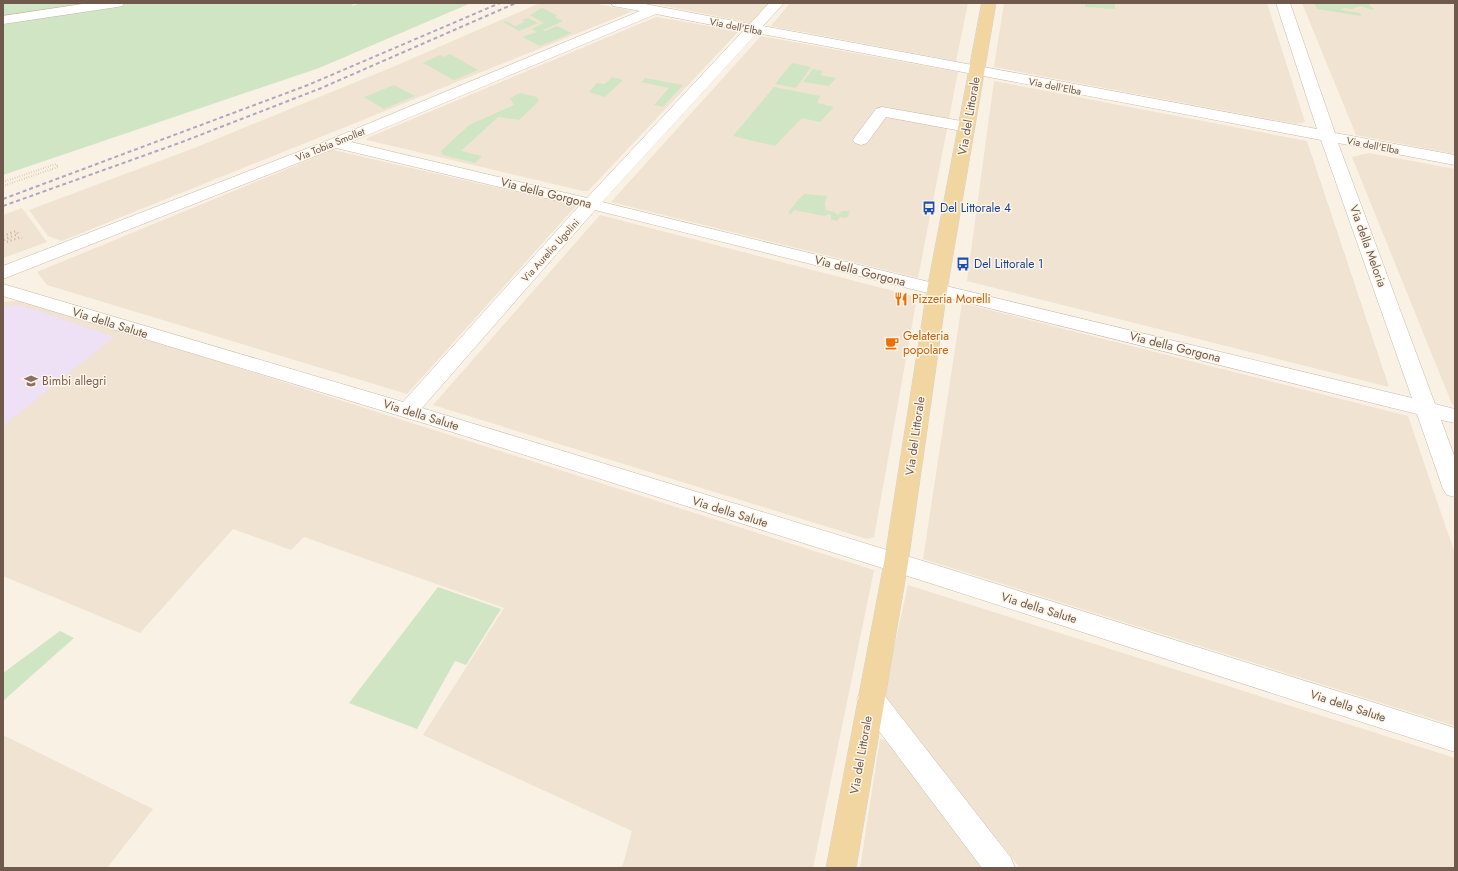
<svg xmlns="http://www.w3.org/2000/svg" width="1458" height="871" font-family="Jost,sans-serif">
  <rect width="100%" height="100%" fill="#f9f1e3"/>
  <!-- residential -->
  <path fill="#f0e3d2" d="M 540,3 L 593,3 L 633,11 L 62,241 L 48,236 L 29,210 L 197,147 L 395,66 Z
    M 650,3 L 769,3 L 751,23 Z
    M 790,3 L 968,3 L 956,61 L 771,26 Z
    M 1004,3 L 1267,3 L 1305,122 L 1296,124 L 994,67 Z
    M 1302,3 L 1455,3 L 1455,154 L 1356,135 Z
    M 656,17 L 739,31 L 588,191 L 583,191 L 367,140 L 367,138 Z
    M 761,36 L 958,72 L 918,278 L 611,202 Z
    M 994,81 L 1307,141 L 1389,387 L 967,281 Z
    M 333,150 L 576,206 L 407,394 L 47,285 L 37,272 Z
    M 1369,153 L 1455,169 L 1455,405 L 1452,404 L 1352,157 Z
    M 22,208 L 47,242 L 3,258 L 3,215 Z
    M 600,215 L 917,297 L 874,537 L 867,539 L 433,405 Z
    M 25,300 L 874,570 L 813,868 L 622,868 L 632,831 L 423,735 L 504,608 L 304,537 L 291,550 L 233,529 L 140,633 L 3,576 L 3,302 Z
    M 962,303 L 1408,416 L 1455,554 L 1455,726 L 923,559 Z
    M 908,585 L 1455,758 L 1455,868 L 1020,868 L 883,697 Z
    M 3,735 L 153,809 L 107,868 L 3,868 Z
    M 880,739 L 900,743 L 989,868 L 860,868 Z"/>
  <!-- education -->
  <path fill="#eee0f5" d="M 14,305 L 36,310 L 114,337 L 3,426 L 3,307 Z"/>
  <!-- green -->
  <path fill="#d0e5c3" d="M 3,3 L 353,3 L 352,6 L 361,3 L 471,3 L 319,68 L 3,175 Z
    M 1085,3 L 1115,3 L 1115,9 L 1085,7 Z
    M 1314,3 L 1369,3 L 1370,6 L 1373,8 L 1373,10 L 1360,6 L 1352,9 L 1343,8 L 1341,10 L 1360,13 L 1361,16 L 1317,9 Z
    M 542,8 L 557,15 L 555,17 L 563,21 L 543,30 L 545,31 L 557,26 L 572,33 L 540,46 L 522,37 L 537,32 L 531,29 L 544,23 L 530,15 Z
    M 528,18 L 538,23 L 519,31 L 503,22 L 506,21 L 515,26 L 525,22 L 522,20 Z
    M 450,54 L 478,70 L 454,80 L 423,63 L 440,55 L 443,57 Z
    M 792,63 L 811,67 L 796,88 L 775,84 Z
    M 813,69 L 823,71 L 820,75 L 836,78 L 829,86 L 803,82 Z
    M 612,77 L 623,80 L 605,97 L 589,92 L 597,83 L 605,84 Z
    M 645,78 L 683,85 L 663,107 L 654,105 L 669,88 L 641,82 Z
    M 394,85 L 415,96 L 384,109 L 364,97 Z
    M 774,87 L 820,96 L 817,103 L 834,107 L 820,122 L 802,118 L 775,146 L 733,136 Z
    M 520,93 L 537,97 L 539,101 L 519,120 L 498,117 L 461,151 L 482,156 L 475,163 L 443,155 L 441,151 L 469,125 L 514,105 L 510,98 Z
    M 805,194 L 827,196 L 825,204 L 826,210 L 835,212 L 838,215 L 842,211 L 850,211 L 847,218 L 840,217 L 837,221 L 831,219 L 831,215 L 828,214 L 825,216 L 794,210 L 791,214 L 788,213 L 798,200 Z
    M 438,587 L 501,609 L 466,665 L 455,661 L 417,729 L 349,703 Z
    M 60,631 L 74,638 L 3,701 L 3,673 Z"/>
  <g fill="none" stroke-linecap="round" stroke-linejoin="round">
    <!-- minor casing -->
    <g stroke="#c8b9ab" stroke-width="1">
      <path id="minor" d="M 89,3 L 124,3 L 122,6 L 117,7 L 3,24 L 3,16 Z
        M 611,3 L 640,3 L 750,24 L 769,3 L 784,3 L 763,26 L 1317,129 L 1276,3 L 1290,3 L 1335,133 L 1455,155 L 1455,165 L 1338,143 L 1435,404 L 1455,409 L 1455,423 L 1441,420 L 1455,458 L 1455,497 L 1447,495 L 1443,489 L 1417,414 C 1143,346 869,279 595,210 L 422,408 L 936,565 L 1455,728 L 1455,752 L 936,585 L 430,425 L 3,296 L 3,284 L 403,402 L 579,206 L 336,148 L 3,279 L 3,266 L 329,140 L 640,11 L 613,6 ZM 656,14 L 743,31 L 587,198 L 351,142 ZM 757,33 L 1321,140 L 1412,398 C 1142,333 872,269 602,202 Z
        M 882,107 L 967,122 L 973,124 L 975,127 L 973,130 L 967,132 L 886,117 L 867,143 L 861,145 L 855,143 L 853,140 L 855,137 L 876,109 Z
        M 871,687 L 881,691 L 1011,858 L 1015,868 L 982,868 L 861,707 L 857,699 L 861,691 Z"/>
    </g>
    <!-- major casing -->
    <g stroke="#d6d1cd" stroke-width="1">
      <path id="major" d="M 982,3 L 996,3 L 947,290 L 908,563 L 856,868 L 826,868 L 884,563 L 927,290 Z"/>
    </g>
    <!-- path-far1 -->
    <path stroke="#d0b4a1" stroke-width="2" stroke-dasharray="0.5 2" stroke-linecap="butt" d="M 3,182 L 56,164 L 58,167 L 3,186"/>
    <!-- path -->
    <path stroke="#d0b4a1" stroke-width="2.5" stroke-dasharray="1 3" stroke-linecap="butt" d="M 3,236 L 16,231 L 18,234 L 3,240
      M 3,243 L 21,237 L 22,238"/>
    <!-- minor -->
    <use href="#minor" fill="#fff" fill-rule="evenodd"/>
    <!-- major -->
    <use href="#major" fill="#f2d6a1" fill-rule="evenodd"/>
    <!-- rail -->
    <path stroke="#b4a3c1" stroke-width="2" stroke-dasharray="4 3" stroke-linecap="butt" d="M 3,199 L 308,85 L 500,3
      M 3,206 L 182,142 L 319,89 L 516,3"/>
  </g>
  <!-- icons -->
  <defs>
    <g id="bus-bare" transform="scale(1.08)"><path d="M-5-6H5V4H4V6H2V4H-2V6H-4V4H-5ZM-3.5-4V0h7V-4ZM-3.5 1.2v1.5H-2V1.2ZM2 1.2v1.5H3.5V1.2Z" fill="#1a4fb4" stroke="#fdf5e8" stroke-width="2.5" paint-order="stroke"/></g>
    <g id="restaurant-bare" transform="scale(1.08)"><path d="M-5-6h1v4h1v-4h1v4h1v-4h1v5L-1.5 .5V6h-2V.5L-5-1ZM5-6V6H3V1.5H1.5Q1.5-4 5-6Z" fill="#e8710a" stroke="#fdf5e8" stroke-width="2.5" paint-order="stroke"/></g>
    <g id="cafe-bare" transform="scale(1.08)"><path d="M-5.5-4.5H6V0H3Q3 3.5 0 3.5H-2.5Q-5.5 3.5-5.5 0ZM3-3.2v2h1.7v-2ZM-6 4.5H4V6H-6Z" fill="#e8710a" stroke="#fdf5e8" stroke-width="2.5" paint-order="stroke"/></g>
    <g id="school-bare" transform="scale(1.08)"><path d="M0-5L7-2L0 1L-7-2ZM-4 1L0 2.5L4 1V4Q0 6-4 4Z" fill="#8d6e63" stroke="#fdf5e8" stroke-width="2.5" paint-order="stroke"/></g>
  </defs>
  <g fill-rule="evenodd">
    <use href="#bus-bare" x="929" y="208"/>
    <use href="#bus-bare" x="963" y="264"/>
    <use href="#restaurant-bare" x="901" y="299"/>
    <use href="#cafe-bare" x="892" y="343"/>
    <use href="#school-bare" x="31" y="381"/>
  </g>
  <g text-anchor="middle" stroke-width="3" stroke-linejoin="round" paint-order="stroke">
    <!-- far-street labels -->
    <g font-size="10" fill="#6e594c" stroke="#fdf5e8">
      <text transform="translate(736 26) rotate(11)" y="4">Via dell'Elba</text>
      <text transform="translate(1055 86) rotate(11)" y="4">Via dell'Elba</text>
      <text transform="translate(330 144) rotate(-22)" y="4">Via Tobia Smollet</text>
      <text transform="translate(1373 145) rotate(11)" y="4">Via dell'Elba</text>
      <text transform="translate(550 250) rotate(-48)" y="4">Via Aurelio Ugolini</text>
    </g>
    <!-- street labels -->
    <g font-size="12" fill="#6e594c" stroke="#fdf5e8">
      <text transform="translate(969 116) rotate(-80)" y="4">Via del Littorale</text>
      <text transform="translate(546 193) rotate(14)" y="4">Via della Gorgona</text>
      <text transform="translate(1368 246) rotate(70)" y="4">Via della Meloria</text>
      <text transform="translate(860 271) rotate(14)" y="4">Via della Gorgona</text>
      <text transform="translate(110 323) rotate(17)" y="4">Via della Salute</text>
      <text transform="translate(1175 347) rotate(14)" y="4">Via della Gorgona</text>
      <text transform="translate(421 415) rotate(17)" y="4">Via della Salute</text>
      <text transform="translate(915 436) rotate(-82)" y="4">Via del Littorale</text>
      <text transform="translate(730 512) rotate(17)" y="4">Via della Salute</text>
      <text transform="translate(1039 608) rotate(17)" y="4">Via della Salute</text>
      <text transform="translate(1348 706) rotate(18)" y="4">Via della Salute</text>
      <text transform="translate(861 755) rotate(-80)" y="4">Via del Littorale</text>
    </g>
    <!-- transit labels -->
    <g font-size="12" fill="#164399" stroke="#fdf5e8" text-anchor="start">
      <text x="940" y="212">Del Littorale 4</text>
      <text x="974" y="268">Del Littorale 1</text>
    </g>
    <!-- food labels -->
    <g font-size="12" fill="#c56008" stroke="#fdf5e8" text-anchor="start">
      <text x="912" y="303">Pizzeria Morelli</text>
      <text x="903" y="340">Gelateria<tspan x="903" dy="14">popolare</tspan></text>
    </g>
    <!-- education labels -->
    <g font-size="12" fill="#785e54" stroke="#fdf5e8" text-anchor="start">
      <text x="42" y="385">Bimbi allegri</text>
    </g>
  </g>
  <!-- border -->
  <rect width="1458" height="871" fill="none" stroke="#6e594c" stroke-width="8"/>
</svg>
